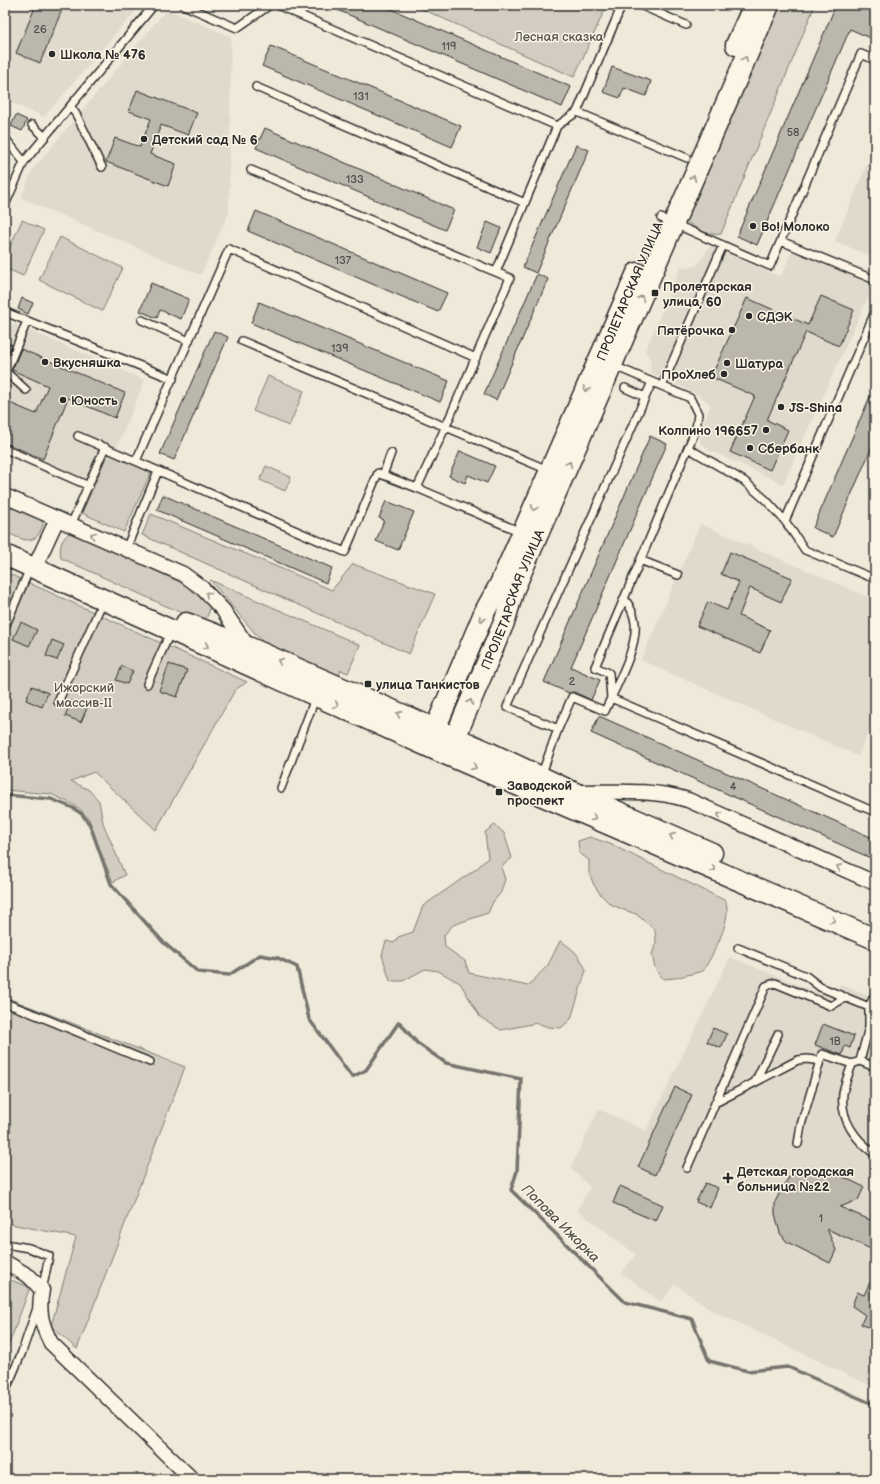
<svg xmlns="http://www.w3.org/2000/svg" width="880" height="1484" font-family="'Balsamiq Sans',sans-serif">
  <rect width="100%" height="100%" fill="#efe9da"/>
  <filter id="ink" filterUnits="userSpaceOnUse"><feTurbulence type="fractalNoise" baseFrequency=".025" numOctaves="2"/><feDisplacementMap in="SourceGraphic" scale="8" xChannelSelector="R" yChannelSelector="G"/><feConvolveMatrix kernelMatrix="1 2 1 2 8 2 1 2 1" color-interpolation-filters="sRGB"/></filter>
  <g filter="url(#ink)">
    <!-- built -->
    <path fill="#e0dacc" d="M 5,5 L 140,5 L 138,8 L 44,117 L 5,100 Z
      M 167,9 L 231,37 L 229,212 L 201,275 L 21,198 L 33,169 Z
      M 875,145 L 875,258 L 835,241 Z
      M 710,246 L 781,277 L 791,253 L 803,254 L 874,284 L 783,484 L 709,450 L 700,442 L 700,431 L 711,404 L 694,393 L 650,372 L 651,366 L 650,359 L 645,351 L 681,266 L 689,268 L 695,266 L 700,261 Z
      M 5,320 L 145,380 L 97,495 L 5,456 Z
      M 700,524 L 875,600 L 875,717 L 858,756 L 641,660 Z
      M 730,957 L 833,999 L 840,984 L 875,998 L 875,1387 L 871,1386 L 711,1310 L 675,1284 L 661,1302 L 621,1273 L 636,1255 L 577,1210 L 590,1188 L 571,1167 L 599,1109 L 646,1131 Z"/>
    <!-- green -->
    <path fill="#d2cdc0" stroke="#7e7c76" d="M 413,5 L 607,5 L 574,77 Z
      M 780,5 L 815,5 L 721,234 C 709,236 694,229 686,220 Z
      M 22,220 L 44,230 L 23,276 L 5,268 L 5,258 Z
      M 60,237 L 123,268 L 102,311 L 39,280 Z
      M 268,376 L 304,391 L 289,426 L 253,411 Z
      M 108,453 L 151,472 L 124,532 L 82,513 Z
      M 266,466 L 291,477 L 285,491 L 260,480 Z
      M 5,502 L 39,516 L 43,524 C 36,549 22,539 5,532 Z
      M 151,514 L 332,590 L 353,564 L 435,594 L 409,654 L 142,535 Z
      M 71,532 L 184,584 L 197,594 L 210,607 L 208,615 L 205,620 L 199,621 L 61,558 C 59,546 61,539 71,532 Z
      M 5,572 L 247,682 L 235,690 L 156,830 L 94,772 L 71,781 L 89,790 L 99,801 L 103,823 L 125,875 L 113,882 L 100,851 L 89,819 L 78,807 L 51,794 L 5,790 Z
      M 210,580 L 360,645 L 348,673 L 341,670 L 338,677 L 265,645 Z
      M 495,825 L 504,833 L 512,858 L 501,867 L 505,879 L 501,892 L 493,902 L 488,913 L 453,925 L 444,935 L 445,947 L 465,961 L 469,973 L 528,986 L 548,965 L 560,941 C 574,949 579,955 586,970 L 571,1019 L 561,1028 L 548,1027 L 537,1023 L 501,1030 L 480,1017 L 460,983 L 438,971 L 425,969 L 403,981 L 390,981 L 382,955 L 386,941 L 394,943 L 398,937 L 413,932 L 423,906 L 476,869 L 488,858 L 485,832 Z
      M 590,837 L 610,844 L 726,901 C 726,905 728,909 727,913 C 725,933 713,954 703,971 L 675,978 L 663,979 L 655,968 L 652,955 L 656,942 L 655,930 L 636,914 L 624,910 L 610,904 L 601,895 L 594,885 L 589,873 L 589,860 L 579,853 L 578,841 Z
      M 5,997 L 185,1067 L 77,1349 L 51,1326 L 76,1237 L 5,1223 Z
      M 5,1278 L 30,1287 L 5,1355 Z"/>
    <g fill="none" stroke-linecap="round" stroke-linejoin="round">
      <!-- stream -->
      <path stroke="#75736d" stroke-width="3.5" d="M 5,795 L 51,799 L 73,808 L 82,814 L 90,825 L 111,884 L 163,942 L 198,972 L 229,975 L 260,955 L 278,958 L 297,967 L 309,1019 L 352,1077 L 366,1070 L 399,1022 L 417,1043 L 446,1063 L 521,1079 L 517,1171 L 511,1190 L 625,1302 L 692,1319 L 709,1361 L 748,1371 L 788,1367 L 875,1405"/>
    </g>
    <!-- building -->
    <path fill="#bcb7ac" stroke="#2b2b2b" d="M 36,5 L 64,5 L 40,63 L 16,53 Z
      M 326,5 L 382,5 L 571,87 L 562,107 Z
      M 836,5 L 866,5 L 875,9 L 875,40 L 850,29 L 757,245 L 737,236 Z
      M 271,46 L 461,126 L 452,147 L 262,66 Z
      M 612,67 L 651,81 L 646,96 L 624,88 L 620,98 L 603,92 Z
      M 137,90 L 197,113 L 188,135 L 161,125 L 150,154 L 176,164 L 168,186 L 106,162 L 115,138 L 140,147 L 151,119 L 129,111 Z
      M 16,115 L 27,120 L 22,131 L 11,126 Z
      M 265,128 L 454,210 L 445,230 L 256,148 Z
      M 576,145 L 589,150 L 536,273 L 523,267 Z
      M 256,211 L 447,293 L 438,312 L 248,231 Z
      M 487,222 L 501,228 L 491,253 L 477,247 Z
      M 537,274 L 548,279 L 496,400 L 484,394 Z
      M 151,283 L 189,299 L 181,319 L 160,310 L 157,318 L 140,311 Z
      M 821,296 L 854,310 L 839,346 L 806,332 L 767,420 L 788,430 L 770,470 L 730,452 L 755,396 L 711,377 L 747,298 L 808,325 Z
      M 22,298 L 33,303 L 28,314 L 18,309 Z
      M 259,302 L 449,381 L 440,402 L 251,323 Z
      M 214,331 L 228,337 L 174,460 L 160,454 Z
      M 5,342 L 12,345 L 5,361 Z
      M 21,349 L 125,393 L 115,418 L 68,398 L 43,459 L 5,443 L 5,401 L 36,414 L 48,386 L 12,370 Z
      M 875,385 L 875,440 L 833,537 L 813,528 Z
      M 650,436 L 667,444 L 571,667 L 600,680 L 591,700 L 574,692 L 569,693 L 544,682 Z
      M 460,451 L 495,466 L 487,483 L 468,475 L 465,483 L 449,476 Z
      M 163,495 L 332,568 L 326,583 L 157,510 Z
      M 386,501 L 414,512 L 398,550 L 376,541 L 384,520 L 379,518 Z
      M 730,552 L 792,578 L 781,602 L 750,588 L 739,616 L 770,630 L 760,653 L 697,626 L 708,602 L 727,610 L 739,582 L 721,574 Z
      M 21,622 L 37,630 L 29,646 L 13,639 Z
      M 52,640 L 64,645 L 57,660 L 46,656 Z
      M 169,664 L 187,670 L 177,697 L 159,691 Z
      M 122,666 L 133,671 L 127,684 L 116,680 Z
      M 32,686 L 48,693 L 42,707 L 26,700 Z
      M 71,701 L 87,708 L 81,722 L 65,716 Z
      M 599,716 L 875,839 L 875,860 L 591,733 Z
      M 823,1024 L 854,1036 L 850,1048 L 845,1046 L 842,1055 L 815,1045 Z
      M 713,1028 L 727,1034 L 721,1048 L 707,1042 Z
      M 675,1087 L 692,1095 L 655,1175 L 638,1167 Z
      M 816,1169 L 829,1170 L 864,1187 L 858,1200 L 840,1207 L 875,1222 L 875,1251 L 827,1229 L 836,1250 L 830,1263 L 787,1242 L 780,1233 L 775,1214 L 775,1202 L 781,1190 L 789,1177 L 802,1170 Z
      M 705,1183 L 718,1188 L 710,1208 L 696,1202 Z
      M 620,1186 L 663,1205 L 656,1221 L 613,1203 Z
      M 875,1272 L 875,1330 L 861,1324 L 865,1315 L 852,1306 L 857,1292 L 864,1295 Z"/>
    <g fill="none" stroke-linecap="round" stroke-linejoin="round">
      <!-- service casing -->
      <g stroke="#2b2b2b" stroke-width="10">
        <path id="service" d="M 183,5 L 237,28 L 270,5
          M 277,5 L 557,126
          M 640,5 L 686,25
          M 256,87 L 525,203
          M 71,107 L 77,116 L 102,167
          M 577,112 L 687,158
          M 32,125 L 45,137
          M 5,138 L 24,162
          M 251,170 L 510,278 L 446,426 L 417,488
          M 5,205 L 24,162 L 154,5
          M 661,218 L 770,266 L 861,54 L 875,60
          M 781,241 L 875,280
          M 496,272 L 557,126 L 577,112 L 622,5
          M 5,312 L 173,379
          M 142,320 L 189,341
          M 242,341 L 548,470
          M 662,386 L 723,245
          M 625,388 L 645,397
          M 26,390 L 6,372 L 27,321
          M 78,436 L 345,552 L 378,473 L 417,488 L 521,532
          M 688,448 L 744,481 L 767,501 L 785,521 L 805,550 L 875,579
          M 5,449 L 89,486
          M 136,461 L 229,249 L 476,358
          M 383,475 L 391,453
          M 785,521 L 875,312
          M 71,525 L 105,447
          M 126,549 L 158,471
          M 640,560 L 678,575
          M 5,627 L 30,568
          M 147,684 L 171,631
          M 611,698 L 609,673 L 595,667 L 696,429 L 698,414 L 690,398 L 612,365
          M 611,698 L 875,812
          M 58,702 L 103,601
          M 558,729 L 572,697 L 605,711 C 615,688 638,648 635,623 C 634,613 630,606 624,598
          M 541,776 L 558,729 L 507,707 L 652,382
          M 281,788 L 316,696
          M 738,948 L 806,976 L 820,987 L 869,1007
          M 875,994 L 869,1007 L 869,1027 L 860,1061 L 852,1064 C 849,1074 844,1084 843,1094 C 840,1119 855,1140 875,1154
          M 5,1003 C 54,1021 102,1043 150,1062
          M 860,1061 L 875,1067
          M 755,1082 L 778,1034
          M 715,1103 L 798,1060 L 807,1059 L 820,1061
          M 798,1144 L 801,1125 L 822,1054 L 852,1064
          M 687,1168 L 766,986 L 775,983 L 831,1006 L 846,997
          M 5,1244 L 29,1248 L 49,1256 L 42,1291
          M 5,1392 L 22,1352 L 37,1308"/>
      </g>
      <!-- minor casing -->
      <g stroke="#2b2b2b" stroke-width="17">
        <path id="minor" d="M 5,496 L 183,574 L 202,588 L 223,610 L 248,647
          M 39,558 L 57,519
          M 578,792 C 615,792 652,789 688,800 L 875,883
          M 5,1262 L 30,1277 L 42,1290 C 38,1311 41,1324 51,1343 L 192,1479"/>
      </g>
      <!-- secondary casing -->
      <g stroke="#2b2b2b" stroke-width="23">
        <g id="secondary">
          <path d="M 736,45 L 754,5"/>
          <path d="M 5,555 L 438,751 L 875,939"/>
          <path d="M 186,623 L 248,647 L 488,752 L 573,792 L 712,853"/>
          <path d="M 437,742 L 435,729 L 485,611 L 500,584 L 637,273"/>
          <path id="s1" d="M 445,746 L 455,738 L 505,620 L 514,589 L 769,5"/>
        </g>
      </g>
      <!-- service -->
      <use href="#service" stroke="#fcf5e5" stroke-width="7"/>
      <!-- minor -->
      <use href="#minor" stroke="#fcf5e5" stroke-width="14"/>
      <!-- secondary -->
      <use href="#secondary" stroke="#fcf5e5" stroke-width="20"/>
    </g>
    <!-- one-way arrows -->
    <defs><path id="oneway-chevron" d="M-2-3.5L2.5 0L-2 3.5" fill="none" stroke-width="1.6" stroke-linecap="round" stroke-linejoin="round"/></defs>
    <g stroke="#949088">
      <use href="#oneway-chevron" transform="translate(745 59) rotate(-66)"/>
      <use href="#oneway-chevron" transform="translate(693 178) rotate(-66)"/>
      <use href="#oneway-chevron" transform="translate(641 298) rotate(-67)"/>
      <use href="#oneway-chevron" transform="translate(586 389) rotate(114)"/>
      <use href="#oneway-chevron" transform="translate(569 464) rotate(-66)"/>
      <use href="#oneway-chevron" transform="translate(534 508) rotate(114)"/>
      <use href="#oneway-chevron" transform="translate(93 535) rotate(-157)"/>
      <use href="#oneway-chevron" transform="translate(208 594) rotate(-134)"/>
      <use href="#oneway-chevron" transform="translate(482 619) rotate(113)"/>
      <use href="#oneway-chevron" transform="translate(206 646) rotate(24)"/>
      <use href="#oneway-chevron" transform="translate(280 661) rotate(-156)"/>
      <use href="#oneway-chevron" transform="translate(470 702) rotate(-67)"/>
      <use href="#oneway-chevron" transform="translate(336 705) rotate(24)"/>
      <use href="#oneway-chevron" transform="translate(399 714) rotate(-156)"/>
      <use href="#oneway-chevron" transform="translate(474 767) rotate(24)"/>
      <use href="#oneway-chevron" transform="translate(720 815) rotate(-156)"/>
      <use href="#oneway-chevron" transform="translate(594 818) rotate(23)"/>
      <use href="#oneway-chevron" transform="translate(672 836) rotate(-156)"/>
      <use href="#oneway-chevron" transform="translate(839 867) rotate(-156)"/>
      <use href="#oneway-chevron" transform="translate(713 869) rotate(23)"/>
      <use href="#oneway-chevron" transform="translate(833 920) rotate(23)"/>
    </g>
  </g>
  <!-- markers -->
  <g fill="#2b2b2b" stroke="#fcf5e5" stroke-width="1.5">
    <circle cx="52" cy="54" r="4"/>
    <circle cx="144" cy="139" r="4"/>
    <circle cx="753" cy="226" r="4"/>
    <rect x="651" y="289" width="8" height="8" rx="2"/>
    <circle cx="749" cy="316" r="4"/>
    <circle cx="732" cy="330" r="4"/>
    <circle cx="45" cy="362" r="4"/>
    <circle cx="727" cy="363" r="4"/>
    <circle cx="724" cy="374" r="4"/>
    <circle cx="63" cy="400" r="4"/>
    <circle cx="781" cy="407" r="4"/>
    <circle cx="766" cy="430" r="4"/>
    <circle cx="750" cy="448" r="4"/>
    <rect x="364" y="680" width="8" height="8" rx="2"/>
    <rect x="495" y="788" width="8" height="8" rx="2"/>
    <path d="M726 1172h4v4h4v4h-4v4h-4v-4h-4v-4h4z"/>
  </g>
  <g text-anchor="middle" stroke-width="3" stroke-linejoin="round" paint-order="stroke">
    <!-- number labels -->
    <g font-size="11" fill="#4f4e4b">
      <text x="40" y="33">26</text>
      <text x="449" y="50">119</text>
      <text x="361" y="100">131</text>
      <text x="793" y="136">58</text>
      <text x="355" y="183">133</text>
      <text x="343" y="264">137</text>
      <text x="340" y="352">139</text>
      <text x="572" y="685">2</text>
      <text x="733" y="790">4</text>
      <text x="835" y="1045">1В</text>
      <text x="821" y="1222">1</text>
    </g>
    <!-- park labels -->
    <g font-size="13" fill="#555450" stroke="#fcf5e5">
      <text x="559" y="41">Лесная сказка</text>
      <text x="84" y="692">Ижорский<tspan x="84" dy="15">массив-II</tspan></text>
    </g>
    <!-- poi labels -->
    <g font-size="13" font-weight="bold" fill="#2b2b2b" stroke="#fcf5e5" text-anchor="start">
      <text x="60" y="59">Школа № 476</text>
      <text x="152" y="144">Детский сад № 6</text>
      <text x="761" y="231">Во! Молоко</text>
      <text x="663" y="291">Пролетарская<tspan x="663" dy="15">улица, 60</tspan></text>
      <text x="757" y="321">СДЭК</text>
      <text x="724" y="335" text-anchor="end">Пятёрочка</text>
      <text x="53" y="367">Вкусняшка</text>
      <text x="735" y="368">Шатура</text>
      <text x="716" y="379" text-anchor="end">ПроХлеб</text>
      <text x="71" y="405">Юность</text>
      <text x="789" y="412">JS-Shina</text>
      <text x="758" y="435" text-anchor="end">Колпино 196657</text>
      <text x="758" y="453">Сбербанк</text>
      <text x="376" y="689">улица Танкистов</text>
      <text x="507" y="790">Заводской<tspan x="507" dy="15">проспект</tspan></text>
      <text x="737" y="1176">Детская городская<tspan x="737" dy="15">больница №22</tspan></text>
    </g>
    <!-- street labels -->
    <g font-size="13" fill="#2b2b2b" stroke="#fcf5e5">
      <text transform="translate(629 291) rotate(-67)" y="5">ПРОЛЕТАРСКАЯ УЛИЦА</text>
      <text dy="5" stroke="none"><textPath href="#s1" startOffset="163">ПРОЛЕТАРСКАЯ УЛИЦА</textPath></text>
    </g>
    <!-- water labels -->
    <g font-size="14" font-style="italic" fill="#565552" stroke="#fcf5e5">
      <text transform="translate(561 1223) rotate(45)" y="5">Попова Ижорка</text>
    </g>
  </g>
  <!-- margin -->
  <rect width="880" height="1484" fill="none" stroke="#fcf5e5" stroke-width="20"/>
  <rect x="10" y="10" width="860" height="1464" fill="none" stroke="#2b2b2b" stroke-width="1.5" filter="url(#ink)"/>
</svg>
